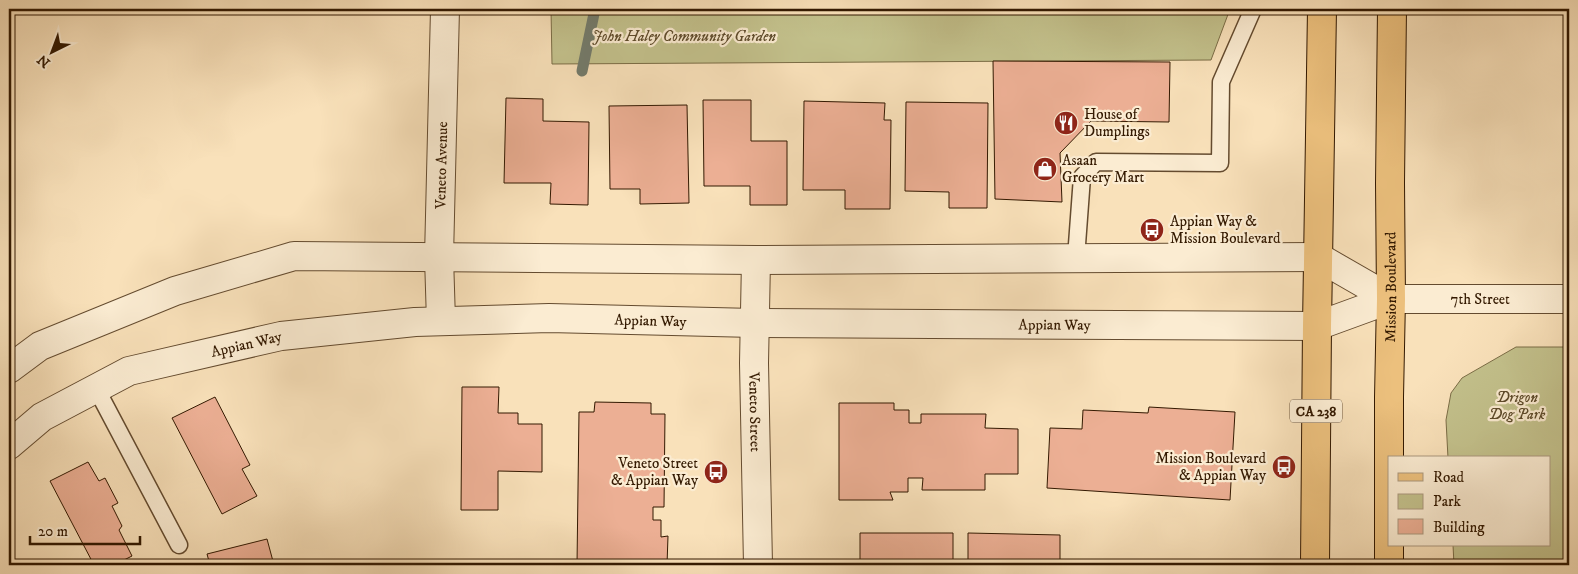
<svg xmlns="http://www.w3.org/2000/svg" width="1578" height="574" font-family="'IM FELL DW Pica',serif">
  <rect width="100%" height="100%" fill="#f9e1ba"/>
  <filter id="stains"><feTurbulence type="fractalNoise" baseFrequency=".004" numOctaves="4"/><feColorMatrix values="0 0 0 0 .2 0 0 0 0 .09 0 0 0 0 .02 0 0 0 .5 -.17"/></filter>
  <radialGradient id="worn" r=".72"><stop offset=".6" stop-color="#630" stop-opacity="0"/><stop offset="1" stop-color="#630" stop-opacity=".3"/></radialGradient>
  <!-- green -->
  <path fill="#c3c18c" stroke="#7b6d46" d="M 551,9 L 1230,9 L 1211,60 L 552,64 Z
    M 1516,347 L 1569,347 L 1569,565 L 1454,565 L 1453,545 L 1549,545 L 1549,458 L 1448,458 L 1446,420 L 1451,393 L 1462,378 Z"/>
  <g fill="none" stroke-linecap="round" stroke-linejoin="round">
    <!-- stream -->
    <path stroke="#737b6c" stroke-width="11" d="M 582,71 L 595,9"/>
  </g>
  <!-- building -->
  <path fill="#ecaf94" stroke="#331901" d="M 993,61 L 1170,62 L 1169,122 L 1091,121 L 1060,153 L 1062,202 L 995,199 Z
    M 506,98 L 543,99 L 543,121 L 589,122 L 588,205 L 550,204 L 551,183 L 504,183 Z
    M 703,100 L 751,100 L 751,141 L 787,141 L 787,205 L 750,205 L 750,186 L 704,186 Z
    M 804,101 L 885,103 L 884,120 L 891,120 L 890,209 L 845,209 L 845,190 L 803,190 Z
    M 906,102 L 988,103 L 987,208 L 949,208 L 949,192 L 905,191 Z
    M 687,105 L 689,203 L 640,204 L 640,189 L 610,189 L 609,106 Z
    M 462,387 L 499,387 L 498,413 L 518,413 L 518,424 L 542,424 L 542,472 L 498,471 L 498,510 L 461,510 Z
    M 215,397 L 250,465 L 242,469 L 257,496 L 222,514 L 172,418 Z
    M 595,402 L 651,403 L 651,414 L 665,414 L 664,507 L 653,507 L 653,520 L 661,520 L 661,537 L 668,536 L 667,565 L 577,565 L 579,412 L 594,412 Z
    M 839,403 L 894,403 L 894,410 L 909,410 L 909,423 L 921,423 L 921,414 L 986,414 L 985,428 L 1018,429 L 1018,474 L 985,474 L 985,490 L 922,490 L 923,478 L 908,478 L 908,492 L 890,492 L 893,500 L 839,500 Z
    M 1149,407 L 1235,412 L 1230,500 L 1047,488 L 1050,428 L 1082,429 L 1083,410 L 1148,413 Z
    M 88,462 L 99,481 L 105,478 L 118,503 L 112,506 L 122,526 L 119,530 L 132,556 L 114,565 L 94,565 L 50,481 Z
    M 860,533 L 953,533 L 953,565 L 860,565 Z
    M 968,533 L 1060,535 L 1060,565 L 968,565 Z
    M 267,539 L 274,565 L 210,565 L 207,554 Z"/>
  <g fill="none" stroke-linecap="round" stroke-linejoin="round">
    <!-- service casing -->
    <g stroke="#644b2f" stroke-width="19">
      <path id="service" d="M 1076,258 L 1082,177 L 1096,162 L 1220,163 L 1221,82 L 1253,9
        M 96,388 L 179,545"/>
    </g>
    <!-- minor casing -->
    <g stroke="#644b2f" stroke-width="30">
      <g id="minor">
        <path id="s1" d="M 756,260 L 754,363 L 758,565"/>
        <path id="s2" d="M 441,321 L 439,257 L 445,9"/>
        <path d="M 9,369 L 40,346 L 175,291 L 294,256 L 756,260 L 1318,257"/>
        <path id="s3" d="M 9,445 L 42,417 L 129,371 L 281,336 L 415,322 L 549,318 L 754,323 L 1317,326"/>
      </g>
    </g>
    <!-- tertiary casing -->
    <g stroke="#644b2f" stroke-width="30">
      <g id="tertiary">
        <path d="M 1318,257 L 1391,299"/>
        <path id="s4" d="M 1317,326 L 1391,299 L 1569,299"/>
      </g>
    </g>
    <!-- primary casing -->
    <g stroke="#331901" stroke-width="30">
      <g id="primary">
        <path d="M 1315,565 L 1317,326 L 1322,9"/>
        <path id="s5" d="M 1389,565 L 1389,397 L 1391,299 L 1390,183 L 1392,9"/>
      </g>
    </g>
    <!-- service -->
    <use href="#service" stroke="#fbecd2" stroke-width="16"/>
    <!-- minor -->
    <use href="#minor" stroke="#fbecd2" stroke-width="28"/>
    <!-- tertiary -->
    <use href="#tertiary" stroke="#fbecd2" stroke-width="28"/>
    <!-- primary -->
    <use href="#primary" stroke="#ecc07d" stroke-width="28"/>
  </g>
  <!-- icons -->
  <defs>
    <g id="restaurant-disc" transform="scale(1.25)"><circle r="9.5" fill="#8f2418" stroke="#fbecd2"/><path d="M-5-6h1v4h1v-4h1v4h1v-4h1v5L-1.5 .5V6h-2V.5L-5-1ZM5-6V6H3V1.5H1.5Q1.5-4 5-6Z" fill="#fff"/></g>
    <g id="shop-disc" transform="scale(1.25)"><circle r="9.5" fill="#8f2418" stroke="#fbecd2"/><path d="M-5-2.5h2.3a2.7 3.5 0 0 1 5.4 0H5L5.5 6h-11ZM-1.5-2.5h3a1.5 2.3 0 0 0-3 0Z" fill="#fff"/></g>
    <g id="bus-disc" transform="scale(1.25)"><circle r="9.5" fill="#8f2418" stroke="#fbecd2"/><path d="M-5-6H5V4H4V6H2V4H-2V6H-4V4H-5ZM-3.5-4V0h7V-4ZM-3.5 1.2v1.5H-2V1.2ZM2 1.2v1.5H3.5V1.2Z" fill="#fff"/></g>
  </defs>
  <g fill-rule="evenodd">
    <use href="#restaurant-disc" x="1066" y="123"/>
    <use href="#shop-disc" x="1045" y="169"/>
    <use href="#bus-disc" x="1152" y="230"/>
    <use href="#bus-disc" x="1284" y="467"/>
    <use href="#bus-disc" x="716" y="472"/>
  </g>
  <g text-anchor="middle" stroke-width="4.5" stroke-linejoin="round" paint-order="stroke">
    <!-- shield labels -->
    <rect fill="#fbecd2" stroke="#6f5840" stroke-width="1" x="1290" y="399.5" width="52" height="23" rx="4"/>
    <g font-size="14" font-weight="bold" fill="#331901">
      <text x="1316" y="416">CA 238</text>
    </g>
    <!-- park labels -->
    <g font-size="15" font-style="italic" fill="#5e4b2b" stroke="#fbecd2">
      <text x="684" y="41">John Haley Community Garden</text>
      <text x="1517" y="402">Drigon<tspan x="1517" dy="17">Dog Park</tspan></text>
    </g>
    <!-- poi labels -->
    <g font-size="15" fill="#331901" stroke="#fbecd2" text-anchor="start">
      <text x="1084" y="119">House of<tspan x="1084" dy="17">Dumplings</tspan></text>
      <text x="1062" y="165">Asaan<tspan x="1062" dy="17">Grocery Mart</tspan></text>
      <text x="1170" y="226">Appian Way &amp;<tspan x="1170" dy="17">Mission Boulevard</tspan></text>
      <text x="1266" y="463" text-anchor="end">Mission Boulevard<tspan x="1266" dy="17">&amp; Appian Way</tspan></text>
      <text x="698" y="468" text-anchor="end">Veneto Street<tspan x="698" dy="17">&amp; Appian Way</tspan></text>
    </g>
    <!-- street labels -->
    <g font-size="15" fill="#331901" stroke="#fbecd2">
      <text dy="5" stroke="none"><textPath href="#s2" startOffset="156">Veneto Avenue</textPath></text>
      <text dy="5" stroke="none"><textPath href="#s5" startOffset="278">Mission Boulevard</textPath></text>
      <text dy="5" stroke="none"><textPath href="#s4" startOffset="168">7th Street</textPath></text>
      <text dy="5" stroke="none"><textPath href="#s3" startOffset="668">Appian Way</textPath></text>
      <text dy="5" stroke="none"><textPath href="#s3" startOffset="1072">Appian Way</textPath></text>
      <text dy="5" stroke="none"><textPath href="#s3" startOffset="262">Appian Way</textPath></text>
      <text dy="5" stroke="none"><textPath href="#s1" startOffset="152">Veneto Street</textPath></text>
    </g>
  </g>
  <!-- margin -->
  <rect width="1578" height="574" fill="none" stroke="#f9e1ba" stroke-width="30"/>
  <rect x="10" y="10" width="1558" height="554" fill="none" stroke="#331901" stroke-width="2.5"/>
  <rect x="15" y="15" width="1548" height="544" fill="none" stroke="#331901"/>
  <!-- legend -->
  <rect x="1388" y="456" width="162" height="90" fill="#fbecd2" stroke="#ab987e"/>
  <rect x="1398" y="473" width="25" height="8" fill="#ecc07d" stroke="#ab987e"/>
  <text x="1433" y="482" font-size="15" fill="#331901">Road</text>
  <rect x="1398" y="494" width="25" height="15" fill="#c3c18c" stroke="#ab987e"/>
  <text x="1433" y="506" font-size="15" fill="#331901">Park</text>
  <rect x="1398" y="519" width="25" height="15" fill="#ecaf94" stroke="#ab987e"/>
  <text x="1433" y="532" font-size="15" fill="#331901">Building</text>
  <!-- north arrow -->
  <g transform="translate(52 52) rotate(222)" stroke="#fbecd2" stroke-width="4" paint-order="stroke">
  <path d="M0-4L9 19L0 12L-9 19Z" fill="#331901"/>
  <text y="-8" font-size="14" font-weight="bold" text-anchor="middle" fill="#331901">N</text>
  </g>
  <!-- scale -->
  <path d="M30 536v8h110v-8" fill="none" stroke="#331901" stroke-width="2.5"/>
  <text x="38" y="536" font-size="15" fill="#331901" stroke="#fbecd2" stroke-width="4" paint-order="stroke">20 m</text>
  <rect width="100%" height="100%" filter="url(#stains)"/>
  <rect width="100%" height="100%" fill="url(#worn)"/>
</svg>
